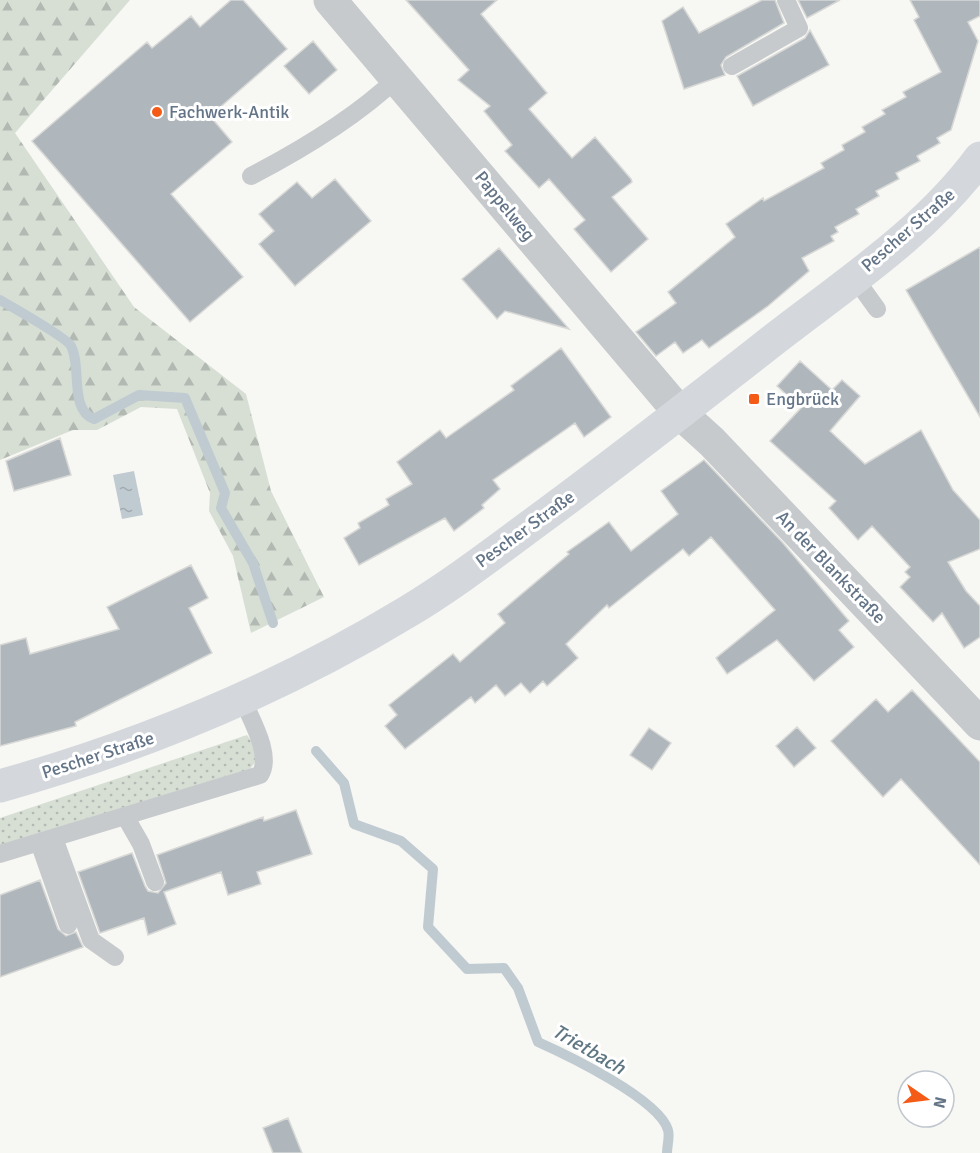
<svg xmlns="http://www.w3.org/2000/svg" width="980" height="1153" font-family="Signika,sans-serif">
  <defs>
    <pattern id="grass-dots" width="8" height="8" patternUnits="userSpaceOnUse" patternTransform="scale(1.5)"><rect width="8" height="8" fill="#d7dfd4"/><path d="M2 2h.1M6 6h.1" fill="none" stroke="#b2b9b2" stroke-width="1.8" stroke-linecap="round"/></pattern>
    <pattern id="forest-firs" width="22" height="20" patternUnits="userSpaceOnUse" patternTransform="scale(1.5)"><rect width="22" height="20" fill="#d7dfd4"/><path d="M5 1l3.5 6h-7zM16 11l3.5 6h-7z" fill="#b2b9b2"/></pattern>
    <pattern id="water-ripples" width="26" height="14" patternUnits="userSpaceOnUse" patternTransform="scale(1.5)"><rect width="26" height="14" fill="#c0cbd1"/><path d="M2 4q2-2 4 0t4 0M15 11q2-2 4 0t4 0" fill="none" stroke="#a0a9af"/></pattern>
  </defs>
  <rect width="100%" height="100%" fill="#f7f7f3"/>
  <!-- grass -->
  <path fill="url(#grass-dots)" d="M 247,735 L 254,745 L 256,761 L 250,769 L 0,845 L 0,818 Z"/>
  <!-- forest -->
  <path fill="url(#forest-firs)" d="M 0,0 L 130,0 L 15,133 L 134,307 L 246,394 L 271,491 L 324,597 L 251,633 L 233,556 L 209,511 L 210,493 L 177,409 L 141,407 L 97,430 L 73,430 L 0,460 Z"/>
  <!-- water -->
  <path fill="url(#water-ripples)" d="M 134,471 L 143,515 L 122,519 L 113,475 Z"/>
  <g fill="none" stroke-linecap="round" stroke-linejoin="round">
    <!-- stream -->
    <path stroke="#c0cbd1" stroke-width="10" d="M 0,300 C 12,307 66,337 71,346 C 82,367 69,410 94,419 L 139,395 L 185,398 L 225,493 L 221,508 L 253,563 L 273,623
      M 316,751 L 344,783 L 354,824 L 401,841 L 433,869 L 428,927 L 467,969 L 504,968 L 518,988 L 538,1042 C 567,1055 659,1099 668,1130 C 670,1136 667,1146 667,1153"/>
  </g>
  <!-- building -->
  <path fill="#afb7bd" stroke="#d8d9d6" stroke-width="1.5" d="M 231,0 L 243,0 L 287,49 L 210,116 L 232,142 L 171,194 L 243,277 L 190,322 L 32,141 L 147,42 L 152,48 L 191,16 L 200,27 Z
    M 406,0 L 497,0 L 481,14 L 547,93 L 529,109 L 572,158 L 595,137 L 631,179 L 632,182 L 612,197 L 648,239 L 611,272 L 574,229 L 585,220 L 549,179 L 539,188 L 505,151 L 512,145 L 484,111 L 490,106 L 458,80 L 469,70 Z
    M 762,0 L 775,0 L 784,23 L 726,57 L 721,65 L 725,75 L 684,89 L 662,21 L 683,7 L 699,33 Z
    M 798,0 L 840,0 L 807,18 Z
    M 910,0 L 980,0 L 980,16 L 968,22 L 978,41 L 951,130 L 937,138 L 940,143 L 917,156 L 920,161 L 896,173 L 899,179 L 876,191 L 879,196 L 856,209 L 859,214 L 835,227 L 838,232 L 831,236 L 834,241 L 802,258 L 809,271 L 768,306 L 709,348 L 702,340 L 683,353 L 675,342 L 656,356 L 636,332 L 676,303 L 668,292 L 735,237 L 726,224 L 763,198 L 764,201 L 824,168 L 821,163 L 844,150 L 842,145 L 865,132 L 862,127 L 885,114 L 882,110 L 906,97 L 903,92 L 941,72 L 914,20 L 919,17 Z
    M 810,30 L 829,65 L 753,106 L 737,76 L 805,38 Z
    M 313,41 L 337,70 L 309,94 L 284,66 Z
    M 335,179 L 371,221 L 295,286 L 259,244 L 274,231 L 259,214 L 297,182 L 312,198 Z
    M 980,247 L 980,417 L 906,290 Z
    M 499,248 L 569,329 L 505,311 L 497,319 L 462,279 Z
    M 561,348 L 611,417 L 584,437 L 575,423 L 493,480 L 500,489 L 482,505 L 484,508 L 454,531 L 445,518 L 359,565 L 344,538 L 360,528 L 358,523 L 389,505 L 386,499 L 412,484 L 397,462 L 440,430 L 446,438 L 514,390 L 511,386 Z
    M 800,361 L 832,390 L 842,380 L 860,396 L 830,431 L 865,464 L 921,430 L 953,490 L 980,520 L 980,549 L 948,562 L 966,591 L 980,606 L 980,637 L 964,648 L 942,613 L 933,622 L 900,587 L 910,577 L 905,572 L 910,567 L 872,526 L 858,540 L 829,508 L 836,501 L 770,441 L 801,408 L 777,386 Z
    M 60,438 L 71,475 L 14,491 L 6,461 Z
    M 704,460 L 783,543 L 849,621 L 839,630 L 854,647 L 814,681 L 777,640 L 727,674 L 716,658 L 775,610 L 711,537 L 689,556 L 683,549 L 609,608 L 607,605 L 566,644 L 578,658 L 547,686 L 543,681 L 530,693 L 521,683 L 505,696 L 496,685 L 475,703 L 471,697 L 405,749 L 385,726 L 397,715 L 389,705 L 453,654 L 460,662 L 505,623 L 498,614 L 569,554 L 567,552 L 609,522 L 631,551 L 678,514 L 661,491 Z
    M 191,565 L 208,598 L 189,608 L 212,653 L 75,722 L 76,726 L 0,746 L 0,645 L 26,638 L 30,654 L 119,629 L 107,607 Z
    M 912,690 L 980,762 L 980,865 L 901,779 L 883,797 L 831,741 L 876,699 L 888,712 Z
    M 797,727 L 816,748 L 794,767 L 776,746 Z
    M 649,728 L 671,743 L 652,770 L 630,755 Z
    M 296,810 L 312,854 L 257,872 L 261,884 L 228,895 L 221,872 L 164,892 L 176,924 L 148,935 L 144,918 L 100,933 L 78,872 L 132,853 L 145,886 L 148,891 L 158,893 L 166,883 L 157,855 L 263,817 L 264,821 Z
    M 40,880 L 58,929 L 66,936 L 76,932 L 83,947 L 0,977 L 0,895 Z
    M 288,1118 L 302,1153 L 273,1153 L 263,1128 Z"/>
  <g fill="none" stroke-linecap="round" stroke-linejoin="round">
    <!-- service -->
    <path stroke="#c6cacd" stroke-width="18" d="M 732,66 L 799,28 L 786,0
      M 251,176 C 303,149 355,118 397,78
      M 854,277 L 877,309
      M 125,816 L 141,844 L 155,882
      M 54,838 L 91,940 L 115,957
      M 39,842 L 68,925
      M 0,854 L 260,775 C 273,755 250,718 242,698"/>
    <!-- minor -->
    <path stroke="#c6cacd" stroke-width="33" d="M 330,0 L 680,413 L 712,442 L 980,724"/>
    <!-- secondary -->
    <path stroke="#d4d8dd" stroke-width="33" d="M 0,786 C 142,746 280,689 407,612 C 452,585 495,552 537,521 C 612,466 685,409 758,352 C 834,291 922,237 980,158"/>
  </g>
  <!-- markers -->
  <g fill="#f45b17" stroke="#fff" stroke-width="2">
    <circle cx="157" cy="112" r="6"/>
    <rect x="748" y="393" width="12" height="12" rx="3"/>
  </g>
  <g text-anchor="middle" stroke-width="6" stroke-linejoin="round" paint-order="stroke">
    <!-- poi labels -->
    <g font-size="18" fill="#637487" stroke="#fff" text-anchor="start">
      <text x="169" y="118">Fachwerk-Antik</text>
      <text x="766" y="405">Engbrück</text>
    </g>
    <!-- street labels -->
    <g font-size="18" fill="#637487" stroke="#fff">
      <text transform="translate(505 206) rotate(51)" y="6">Pappelweg</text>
      <text transform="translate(908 230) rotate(-41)" y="6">Pescher Straße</text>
      <text transform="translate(525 529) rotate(-36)" y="6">Pescher Straße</text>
      <text transform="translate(831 567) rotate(46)" y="6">An der Blankstraße</text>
      <text transform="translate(98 755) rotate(-18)" y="6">Pescher Straße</text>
    </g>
    <!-- water labels -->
    <g font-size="20" font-style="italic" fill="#5f7783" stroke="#fff">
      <text transform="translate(589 1049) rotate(30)" y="7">Trietbach</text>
    </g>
  </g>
  <!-- north arrow -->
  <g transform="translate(926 1099) rotate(104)"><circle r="28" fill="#ffffff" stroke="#c1c7cf" stroke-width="1.5"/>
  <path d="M0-4.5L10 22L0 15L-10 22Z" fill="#f45b17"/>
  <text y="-9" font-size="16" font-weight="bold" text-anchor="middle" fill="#637487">N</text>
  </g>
</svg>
